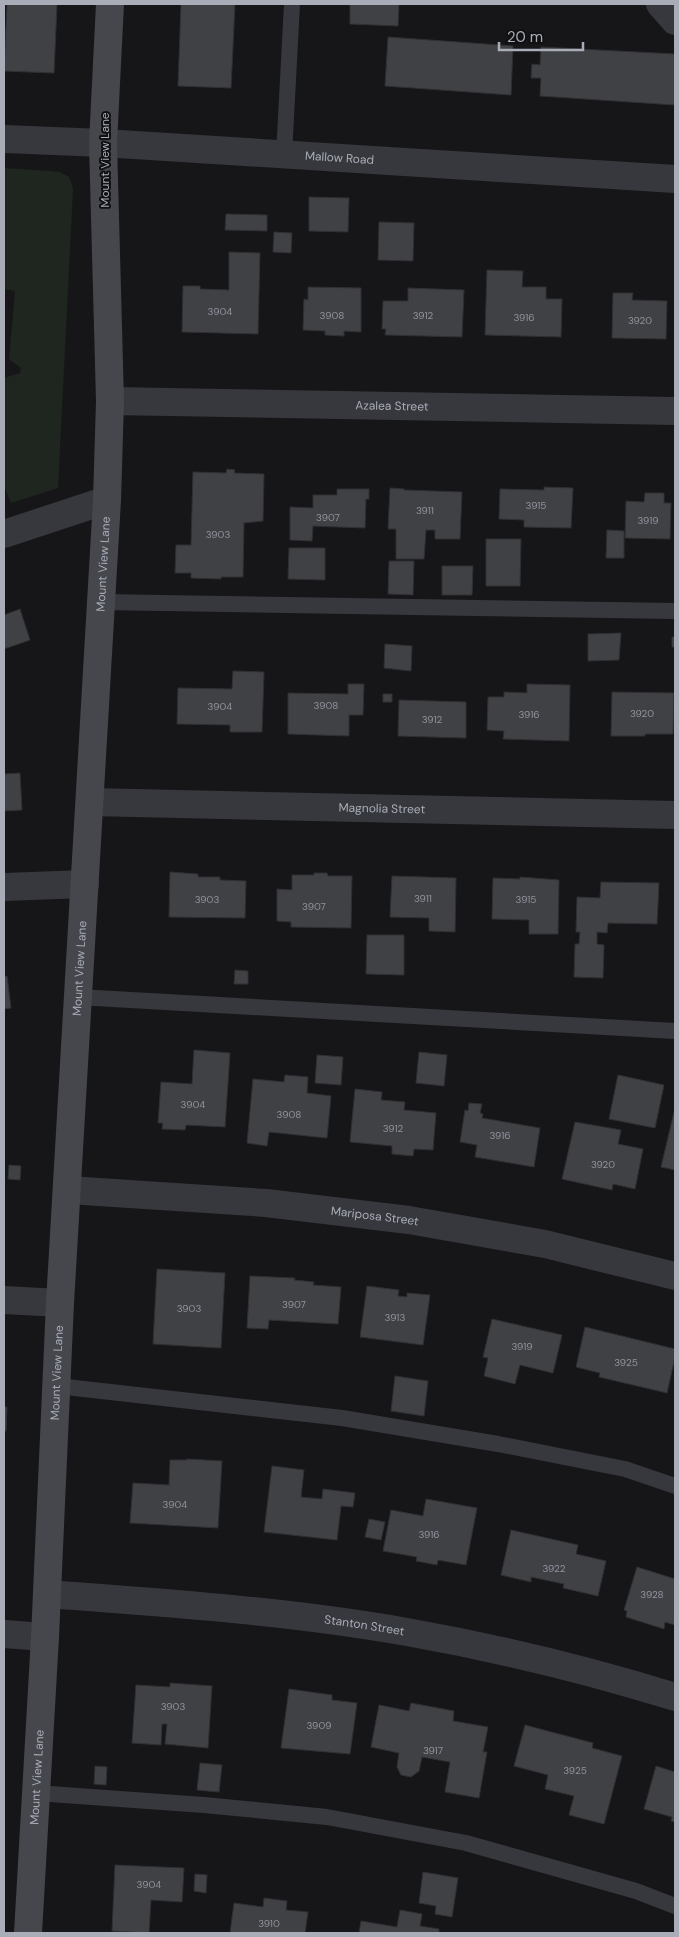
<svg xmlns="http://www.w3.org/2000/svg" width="679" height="1937" font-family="'DM Sans',sans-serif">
  <rect width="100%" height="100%" fill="#161618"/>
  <!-- green -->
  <path fill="#1e261f" d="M 4,168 L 50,171 L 60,172 L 69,177 L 73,189 L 58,488 L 11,503 L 4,486 L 4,378 L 20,373 L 21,368 L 9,359 L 15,291 L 4,289 Z"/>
  <!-- building -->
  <path fill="#404145" stroke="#303034" d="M 7,4 L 57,4 L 54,73 L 4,71 Z
    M 181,4 L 235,4 L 231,88 L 178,86 Z
    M 350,4 L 399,4 L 398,26 L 350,24 Z
    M 388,37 L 513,46 L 511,95 L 385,86 Z
    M 541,47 L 675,54 L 675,105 L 540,96 L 541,78 L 531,78 L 532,64 L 540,65 Z
    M 309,197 L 349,198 L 348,232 L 309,231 Z
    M 226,214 L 267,215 L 267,231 L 225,230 Z
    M 379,222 L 414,223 L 413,261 L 378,260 Z
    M 274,232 L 292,233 L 291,253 L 273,252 Z
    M 229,252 L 260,253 L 258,334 L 182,332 L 183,286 L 200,286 L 200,289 L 229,290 Z
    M 487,270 L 523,271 L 522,287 L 546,287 L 546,299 L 562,299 L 561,337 L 485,335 Z
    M 308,287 L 361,288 L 361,332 L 344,331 L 344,336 L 325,335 L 325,331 L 303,330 L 304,299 L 308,300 Z
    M 408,288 L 464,290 L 462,337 L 385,335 L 386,329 L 382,329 L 383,301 L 408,301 Z
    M 613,293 L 633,293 L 632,300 L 667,301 L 666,339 L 612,338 Z
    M 227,469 L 235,470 L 234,473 L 264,474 L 263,521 L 244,523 L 243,577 L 221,577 L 221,579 L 191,578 L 191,573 L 175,573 L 176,545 L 191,545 L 193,472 L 226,473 Z
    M 544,487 L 573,488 L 571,528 L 524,527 L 524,520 L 499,519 L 500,489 L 544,490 Z
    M 390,488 L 404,489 L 404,490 L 462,492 L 460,539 L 435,539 L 435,530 L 426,530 L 424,559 L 396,559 L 396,529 L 388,529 Z
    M 337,489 L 369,489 L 369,499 L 366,499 L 365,528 L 313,526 L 312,541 L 290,540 L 290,507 L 313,508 L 313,495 L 337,495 Z
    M 645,493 L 664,493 L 664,503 L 671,503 L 670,539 L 625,538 L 626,501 L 644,502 Z
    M 607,530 L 624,531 L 624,558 L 606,558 Z
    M 486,539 L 521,539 L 520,586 L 486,586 Z
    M 289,548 L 325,548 L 325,580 L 288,579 Z
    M 389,561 L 414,561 L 413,595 L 388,594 Z
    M 442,566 L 473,566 L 472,595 L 442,595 Z
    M 20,609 L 30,640 L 4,649 L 4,615 Z
    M 621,633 L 619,660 L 588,661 L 588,634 Z
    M 672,637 L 675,637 L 675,647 L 672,647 Z
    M 385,644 L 412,646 L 411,671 L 384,668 Z
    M 233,671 L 264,672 L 262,732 L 230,732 L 230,725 L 177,724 L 178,688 L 232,689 Z
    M 348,684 L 364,684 L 363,715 L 349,715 L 349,736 L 288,734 L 288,693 L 348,694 Z
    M 527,684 L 570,685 L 569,741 L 503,739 L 504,731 L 487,730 L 488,697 L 504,697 L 504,692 L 527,693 Z
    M 612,692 L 674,693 L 673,734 L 645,734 L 645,736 L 611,736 Z
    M 383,694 L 392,694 L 392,702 L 383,702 Z
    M 399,700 L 466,702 L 466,738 L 398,736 Z
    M 20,773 L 22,810 L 4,811 L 4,774 Z
    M 170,872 L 198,874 L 198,877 L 220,877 L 220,880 L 246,881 L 245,918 L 169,917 Z
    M 314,873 L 327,873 L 328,876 L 352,876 L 351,928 L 291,927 L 291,922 L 277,921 L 277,889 L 292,890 L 292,875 L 314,875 Z
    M 392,876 L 456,878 L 455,932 L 429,931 L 429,918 L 390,917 Z
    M 520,877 L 559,880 L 558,934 L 529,934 L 529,920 L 492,919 L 493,878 L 520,879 Z
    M 601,882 L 659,883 L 657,924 L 608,923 L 607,933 L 597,932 L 597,944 L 604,945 L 603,978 L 574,977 L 575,944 L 579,944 L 580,932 L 576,932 L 577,897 L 600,898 Z
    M 367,935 L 404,935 L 404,975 L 366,974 Z
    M 235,970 L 248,971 L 248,984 L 234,984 Z
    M 7,976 L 11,1008 L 4,1009 L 4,977 Z
    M 194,1050 L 230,1053 L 225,1127 L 186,1125 L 185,1130 L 162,1129 L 163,1123 L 158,1123 L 161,1082 L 192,1084 Z
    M 419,1052 L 447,1055 L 444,1086 L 416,1083 Z
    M 317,1055 L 343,1057 L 341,1085 L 315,1083 Z
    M 285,1075 L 308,1077 L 307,1093 L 331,1096 L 327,1138 L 269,1132 L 267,1146 L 247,1143 L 253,1079 L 284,1082 Z
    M 618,1075 L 664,1085 L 655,1128 L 609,1119 Z
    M 355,1089 L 382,1092 L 381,1100 L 405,1102 L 404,1110 L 436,1113 L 433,1150 L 414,1149 L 413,1156 L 392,1154 L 392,1146 L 350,1142 Z
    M 469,1103 L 482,1104 L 480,1113 L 483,1114 L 482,1118 L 540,1128 L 534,1167 L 475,1157 L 477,1145 L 460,1142 L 465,1110 L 468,1111 Z
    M 675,1108 L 675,1170 L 661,1167 Z
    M 575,1122 L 621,1130 L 618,1144 L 643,1149 L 635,1189 L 613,1184 L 612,1190 L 562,1179 Z
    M 9,1165 L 21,1166 L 20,1180 L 8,1179 Z
    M 157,1269 L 225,1273 L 221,1348 L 153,1344 Z
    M 250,1276 L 295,1278 L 294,1280 L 314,1282 L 313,1285 L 341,1287 L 338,1324 L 269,1320 L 268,1329 L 247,1328 Z
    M 367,1286 L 399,1290 L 398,1296 L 407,1297 L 407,1293 L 430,1295 L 423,1345 L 360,1337 Z
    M 492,1319 L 562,1335 L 553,1373 L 520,1365 L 515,1384 L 484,1376 L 488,1358 L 483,1357 Z
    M 585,1327 L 675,1349 L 675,1357 L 667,1393 L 599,1377 L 600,1373 L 576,1367 Z
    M 395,1376 L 428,1381 L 424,1416 L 391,1411 Z
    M 4,1407 L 7,1407 L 6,1431 L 4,1431 Z
    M 187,1459 L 222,1461 L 218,1528 L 130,1523 L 133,1483 L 169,1485 L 170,1460 L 187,1460 Z
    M 272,1466 L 304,1470 L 301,1497 L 322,1499 L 323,1489 L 355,1493 L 353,1507 L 341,1506 L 337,1540 L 264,1532 Z
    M 426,1499 L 477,1508 L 466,1565 L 438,1560 L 437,1565 L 416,1561 L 417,1557 L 383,1551 L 391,1510 L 423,1516 Z
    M 369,1519 L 385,1522 L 381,1540 L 365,1537 Z
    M 511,1530 L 578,1545 L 576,1554 L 606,1561 L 598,1596 L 563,1588 L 564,1584 L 531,1577 L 531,1582 L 501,1575 Z
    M 637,1567 L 675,1579 L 675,1625 L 665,1622 L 664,1629 L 626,1617 L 627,1611 L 624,1610 Z
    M 170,1683 L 212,1686 L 208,1748 L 165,1744 L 167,1724 L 162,1724 L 161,1745 L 132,1743 L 136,1685 L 170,1687 Z
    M 289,1689 L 332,1695 L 332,1700 L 357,1703 L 350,1754 L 281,1748 Z
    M 411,1703 L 454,1711 L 453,1721 L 488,1727 L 483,1752 L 487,1752 L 479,1798 L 445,1792 L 450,1762 L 422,1757 L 419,1771 L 411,1777 L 401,1775 L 397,1767 L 399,1753 L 371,1747 L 379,1705 L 409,1711 Z
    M 525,1725 L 593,1743 L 592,1748 L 622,1756 L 604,1824 L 569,1815 L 574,1796 L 545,1789 L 548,1775 L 514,1766 Z
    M 200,1763 L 222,1765 L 219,1792 L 197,1790 Z
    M 95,1766 L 107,1767 L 106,1785 L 94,1784 Z
    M 656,1766 L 675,1772 L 675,1822 L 671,1821 L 672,1817 L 644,1809 Z
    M 115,1865 L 184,1868 L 182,1902 L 151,1900 L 149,1933 L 112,1931 Z
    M 423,1872 L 458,1878 L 452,1917 L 435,1914 L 436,1906 L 419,1903 Z
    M 195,1874 L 207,1875 L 206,1893 L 194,1891 Z
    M 264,1898 L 287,1901 L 286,1910 L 308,1912 L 305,1933 L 230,1933 L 234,1903 L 263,1907 Z
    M 400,1910 L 422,1914 L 420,1926 L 439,1929 L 439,1933 L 359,1933 L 361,1921 L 397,1927 Z"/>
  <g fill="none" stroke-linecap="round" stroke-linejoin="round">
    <!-- lane -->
    <path stroke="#37383d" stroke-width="16" d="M 284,155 L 292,4
      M 101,602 L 675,611
      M 78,997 L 675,1031
      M 57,1386 L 342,1418 L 498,1444 L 625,1469 L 675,1486
      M 36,1793 L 204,1805 L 327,1817 L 466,1843 L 636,1891 L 675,1906"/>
    <!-- street -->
    <g stroke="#37383d" stroke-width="28">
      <path d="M 660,4 L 675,21"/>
      <path id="s1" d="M 4,139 L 103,143 L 675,179"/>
      <path id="s2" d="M 110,401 L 675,411"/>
      <path d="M 4,534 L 107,500"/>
      <path id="s3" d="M 90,802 L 675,815"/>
      <path d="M 4,887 L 85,884"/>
      <path id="s4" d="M 68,1190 L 266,1203 L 409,1220 L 545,1244 L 675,1276"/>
      <path d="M 4,1300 L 60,1303"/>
      <path id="s5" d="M 47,1594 C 167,1603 288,1611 407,1632 C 497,1648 588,1670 675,1697"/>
      <path d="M 4,1634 L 45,1637"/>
    </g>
    <!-- secondary -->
    <path stroke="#45474d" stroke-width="28" id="s6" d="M 28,1933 L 45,1637 L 60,1303 L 107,500 L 110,401 L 103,143 L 110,4"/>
  </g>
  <g text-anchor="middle" stroke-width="4" stroke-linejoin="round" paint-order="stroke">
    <!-- number labels -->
    <g font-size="10" fill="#8e929b">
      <text x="220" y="315">3904</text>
      <text x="332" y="319">3908</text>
      <text x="423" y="319">3912</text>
      <text x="524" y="321">3916</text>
      <text x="640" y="324">3920</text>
      <text x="536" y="509">3915</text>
      <text x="425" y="514">3911</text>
      <text x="328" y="521">3907</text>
      <text x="648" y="524">3919</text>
      <text x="218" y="538">3903</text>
      <text x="326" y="709">3908</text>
      <text x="220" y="710">3904</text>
      <text x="642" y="717">3920</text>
      <text x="529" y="718">3916</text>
      <text x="432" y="723">3912</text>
      <text x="423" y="902">3911</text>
      <text x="207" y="903">3903</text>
      <text x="526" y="903">3915</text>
      <text x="314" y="910">3907</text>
      <text x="193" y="1108">3904</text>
      <text x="289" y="1118">3908</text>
      <text x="393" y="1132">3912</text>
      <text x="500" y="1139">3916</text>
      <text x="603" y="1168">3920</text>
      <text x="294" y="1308">3907</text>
      <text x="189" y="1312">3903</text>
      <text x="395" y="1321">3913</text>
      <text x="522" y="1350">3919</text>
      <text x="626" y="1366">3925</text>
      <text x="175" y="1508">3904</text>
      <text x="429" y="1538">3916</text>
      <text x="554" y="1572">3922</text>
      <text x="652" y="1598">3928</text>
      <text x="173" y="1710">3903</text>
      <text x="319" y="1729">3909</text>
      <text x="433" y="1754">3917</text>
      <text x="575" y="1774">3925</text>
      <text x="149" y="1888">3904</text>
      <text x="269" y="1927">3910</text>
    </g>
    <!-- street labels -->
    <g font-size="12" fill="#a8adb8" stroke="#111113">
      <text dy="4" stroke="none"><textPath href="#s1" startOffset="336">Mallow Road</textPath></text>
      <text transform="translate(105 160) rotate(-90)" y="4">Mount View Lane</text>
      <text dy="4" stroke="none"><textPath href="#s2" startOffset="282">Azalea Street</textPath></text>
      <text dy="4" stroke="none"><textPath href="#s6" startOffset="1371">Mount View Lane</textPath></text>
      <text dy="4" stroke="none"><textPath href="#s3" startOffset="292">Magnolia Street</textPath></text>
      <text dy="4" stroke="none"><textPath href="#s6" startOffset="966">Mount View Lane</textPath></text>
      <text dy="4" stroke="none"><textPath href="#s4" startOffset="308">Mariposa Street</textPath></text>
      <text dy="4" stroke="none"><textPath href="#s6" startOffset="561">Mount View Lane</textPath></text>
      <text dy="4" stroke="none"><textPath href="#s5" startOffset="319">Stanton Street</textPath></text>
      <text dy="4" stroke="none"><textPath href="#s6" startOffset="156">Mount View Lane</textPath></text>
    </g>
  </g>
  <!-- border -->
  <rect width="679" height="1937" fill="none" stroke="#a8adb8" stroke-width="10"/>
  <!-- scale -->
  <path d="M499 42v8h84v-8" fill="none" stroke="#a8adb8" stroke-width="2.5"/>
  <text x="507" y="42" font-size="15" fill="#a8adb8" stroke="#111113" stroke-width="4" paint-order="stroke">20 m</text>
</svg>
